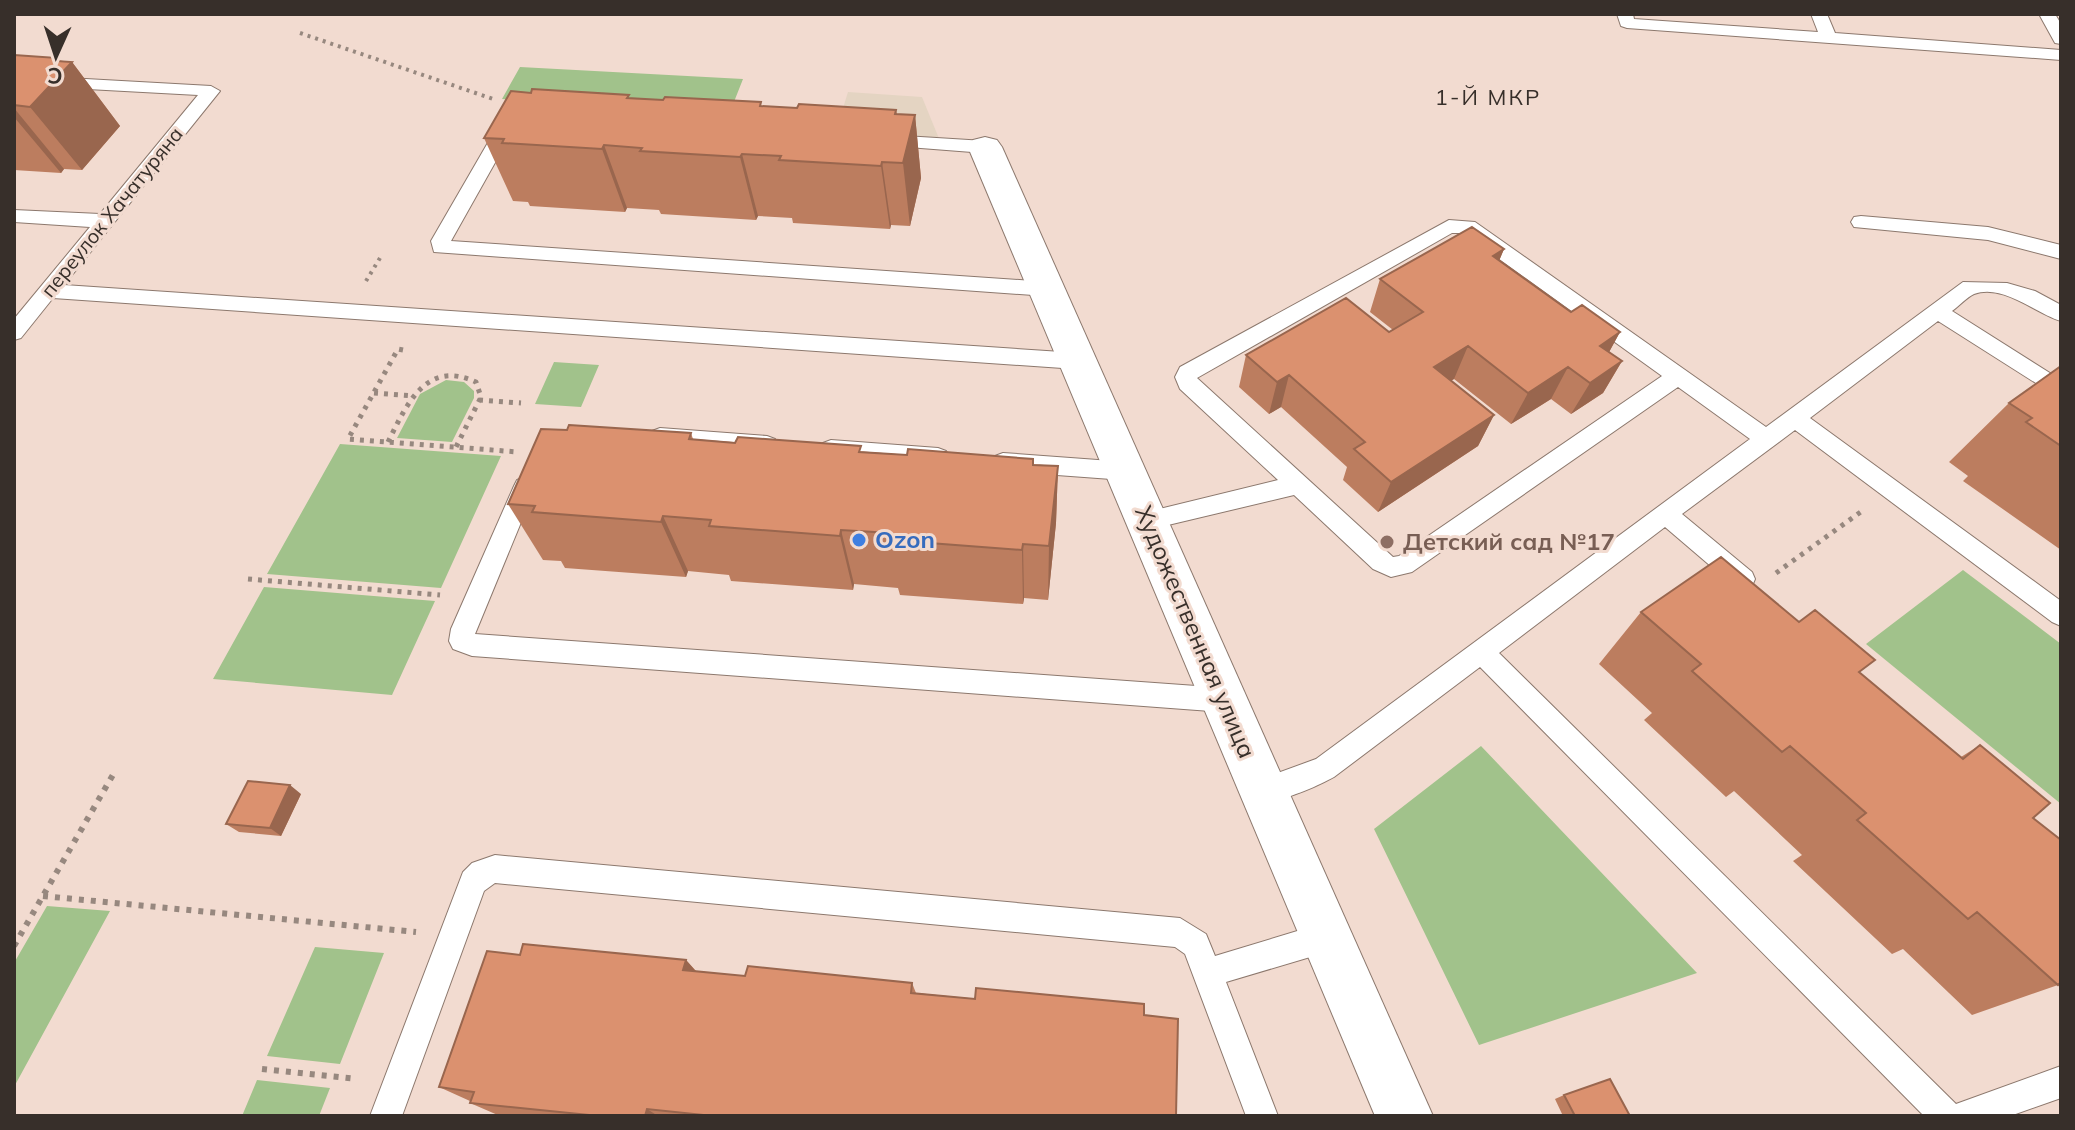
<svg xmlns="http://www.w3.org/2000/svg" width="2075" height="1130" font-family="Mulish,sans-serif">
  <rect width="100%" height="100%" fill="#f2dbd0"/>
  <!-- industrial -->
  <path fill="#e4d4c2" d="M 848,92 L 922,97 L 940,141 L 835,134 Z"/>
  <!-- green -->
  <path fill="#a1c28b" d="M 520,67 L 743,79 L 730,112 L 502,99 Z
    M 554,362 L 599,365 L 581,407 L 535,404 Z
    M 446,380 L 464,382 L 474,391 L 474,398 L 452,442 L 397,438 L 420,394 Z
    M 340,444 L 501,456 L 441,588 L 267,574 Z
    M 1963,570 L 2061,644 L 2061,804 L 1866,644 Z
    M 264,587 L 435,601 L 392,695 L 213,679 Z
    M 1481,746 L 1697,973 L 1479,1045 L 1374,829 Z
    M 47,906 L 110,911 L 14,1087 L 14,963 Z
    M 315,947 L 384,953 L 340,1064 L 267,1056 Z
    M 257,1080 L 330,1088 L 319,1116 L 242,1116 Z"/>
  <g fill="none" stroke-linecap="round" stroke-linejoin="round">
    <!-- lane casing -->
    <g stroke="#8c786d" stroke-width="2">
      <path id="lane" d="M 1617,14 L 1633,14 L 1634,19 L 1818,32 L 1811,14 L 1827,14 L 1835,33 L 2061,50 L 2061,60 L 1627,28 L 1621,26 Z
        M 2039,14 L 2055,14 L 2061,24 L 2061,44 L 2055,43 Z
        M 14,75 L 211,86 L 220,91 L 64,285 L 1077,353 L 1084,356 L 1088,361 L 1084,366 L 1077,369 L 53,298 L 21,338 L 14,340 L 14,319 L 90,227 L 14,222 L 14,210 L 100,214 L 198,95 L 14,85 Z
        M 506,121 L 515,127 L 451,241 L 1047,282 L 1057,289 L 1047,296 L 434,252 L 431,241 L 497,127 Z
        M 888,135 L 985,141 L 994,147 L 985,153 L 882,145 L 879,141 Z
        M 1861,216 L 1988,227 L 2061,245 L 2061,259 L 1988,240 L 1854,227 L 1851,222 L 1854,217 Z
        M 1449,220 L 1475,222 L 1766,427 L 1963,282 L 2007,283 L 2035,291 L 2061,305 L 2061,321 C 2036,314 2003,283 1974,294 C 1967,297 1959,306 1952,311 L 2061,380 L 2061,399 L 1938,321 L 1810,418 L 2061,601 L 2061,626 L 2052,622 L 1795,430 L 1682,514 L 1752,572 L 1755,579 L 1752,586 L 1743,589 L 1734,586 L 1665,527 L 1499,653 L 1956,1104 L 2061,1066 L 2061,1098 L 2010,1116 L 1924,1116 L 1480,667 L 1334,777 C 1316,787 1272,807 1253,800 L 1249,791 L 1253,782 L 1316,759 L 1750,439 L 1678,387 L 1412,572 L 1391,577 L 1373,569 L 1294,495 L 1147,530 L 1139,528 L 1135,521 L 1139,514 L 1278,480 L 1180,389 L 1175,377 L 1180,367 ZM 1452,233 L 1463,233 L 1662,376 L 1399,556 L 1393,557 L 1197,378 Z
        M 660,428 L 767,436 L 775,439 L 778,445 L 775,451 L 767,454 L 660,446 L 652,443 L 649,437 L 652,431 Z
        M 831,440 L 938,448 L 946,451 L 949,457 L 946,463 L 938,466 L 831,458 L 823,455 L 820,449 L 823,443 Z
        M 1003,453 L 1125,462 L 1133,465 L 1136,471 L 1133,477 L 1125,480 L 1003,471 L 995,468 L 992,462 L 995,456 Z
        M 525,477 L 533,480 L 536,486 L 475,634 L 1224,688 L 1233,692 L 1237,700 L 1233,708 L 1224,712 L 472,656 L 453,649 L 449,641 L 451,629 L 514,486 L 517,480 Z
        M 495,855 L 1180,918 L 1206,934 L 1215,956 L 1327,922 L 1337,927 L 1342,937 L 1337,947 L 1327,952 L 1226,982 L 1278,1116 L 1246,1116 L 1185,954 L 1175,947 L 495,883 L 484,891 L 402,1116 L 370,1116 L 463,872 L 472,863 Z"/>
    </g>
    <!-- street casing -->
    <g stroke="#8c786d" stroke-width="2">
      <path id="street" d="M 985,137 L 997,140 L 1002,147 L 1433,1116 L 1375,1116 L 968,147 L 973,140 Z"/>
    </g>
    <!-- path-far2 -->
    <path stroke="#97887f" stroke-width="4" stroke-dasharray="3 5" stroke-linecap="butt" d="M 300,33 L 496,100
      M 366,281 L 380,258"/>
    <!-- path-far1 -->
    <path stroke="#97887f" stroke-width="5" stroke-dasharray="4 6" stroke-linecap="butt" d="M 403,350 L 398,349 L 348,439 L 518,452
      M 374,393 L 413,396
      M 479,400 L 521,403
      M 388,442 C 407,404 426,359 476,382 L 481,397 L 456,447
      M 1776,573 L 1862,511
      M 248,579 L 440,595"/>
    <!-- path -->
    <path stroke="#97887f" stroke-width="6" stroke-dasharray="5 7" stroke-linecap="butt" d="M 43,896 L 416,932
      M 14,946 L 114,773
      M 262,1069 L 357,1079"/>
    <!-- lane -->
    <use href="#lane" fill="#fff" fill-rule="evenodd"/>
    <!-- street -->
    <use href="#street" fill="#fff" fill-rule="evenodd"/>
  </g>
  <!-- wall -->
  <path fill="#bc7d5f" d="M 14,55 L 72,62 L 120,126 L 82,170 L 64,169 L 61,173 L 14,170 Z
    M 630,98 L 797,108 L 896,110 L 897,114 L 915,115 L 921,178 L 910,226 L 891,225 L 890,229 L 793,223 L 792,218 L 758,216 L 756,220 L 661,214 L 659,210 L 627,208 L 625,212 L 530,206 L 528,202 L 513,201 L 484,138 Z
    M 1504,249 L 1499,261 L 1571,312 L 1620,332 L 1609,352 L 1622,361 L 1603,393 L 1571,414 L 1551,399 L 1511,424 L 1454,379 L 1450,381 L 1494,415 L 1478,446 L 1378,512 L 1343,480 L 1347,467 L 1281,407 L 1269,414 L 1239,387 L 1246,355 L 1389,332 L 1393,330 L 1370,312 L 1380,279 Z
    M 2061,366 L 2061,550 L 1963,481 L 1968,476 L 1949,462 L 2009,403 Z
    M 567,430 L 691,433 L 693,439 L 1058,466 L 1056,523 L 1048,600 L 1024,598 L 1023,604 L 900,595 L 898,588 L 854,584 L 853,590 L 731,581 L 729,575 L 688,571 L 686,577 L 565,568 L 561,561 L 543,560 L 508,504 Z
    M 1641,612 L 1859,673 L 1961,757 L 1980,745 L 2033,818 L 2058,985 L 1972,1015 L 1903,949 L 1892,954 L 1793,861 L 1802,855 L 1734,791 L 1726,797 L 1644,720 L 1652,713 L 1599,664 Z
    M 301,794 L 281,836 L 239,832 L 226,824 Z
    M 520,955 L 686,960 L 696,971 L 745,976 L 912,983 L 916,993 L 1144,1015 L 1176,1116 L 500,1116 L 470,1103 L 470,1101 L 439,1087 Z
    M 1564,1095 L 1630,1116 L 1563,1116 L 1555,1099 Z"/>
  <!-- shaded-wall -->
  <path fill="#99664e" d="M 58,58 L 66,69 L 72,62 L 120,126 L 82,170 L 30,107 Z
    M 14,108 L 64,169 L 61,173 L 14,117 Z
    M 915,115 L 921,178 L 910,226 L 903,163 Z
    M 604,145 L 627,208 L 625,212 L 602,149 Z
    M 742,154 L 758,216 L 756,220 L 740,157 Z
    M 882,162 L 891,225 L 890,229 L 881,166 Z
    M 1504,249 L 1490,282 L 1493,256 Z
    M 1620,332 L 1602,365 L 1582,378 L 1600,346 Z
    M 1468,346 L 1454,379 L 1421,399 L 1434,367 Z
    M 1622,361 L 1603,393 L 1571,414 L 1590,383 Z
    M 1568,367 L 1551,399 L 1511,424 L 1528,393 Z
    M 1289,375 L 1281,407 L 1269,414 L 1277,382 Z
    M 1494,415 L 1478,446 L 1378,512 L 1391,482 Z
    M 1058,466 L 1056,523 L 1048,600 L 1049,546 Z
    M 663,516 L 688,571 L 686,577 L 661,522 Z
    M 841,530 L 854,584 L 853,590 L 840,536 Z
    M 1023,544 L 1024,598 L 1023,604 L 1022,550 Z
    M 290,785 L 301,794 L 281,836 L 270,828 Z
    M 686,960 L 715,993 L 683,970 Z
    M 647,1109 L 658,1116 L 645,1116 Z"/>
  <!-- building -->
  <path fill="#db916f" stroke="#99664e" stroke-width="2" d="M 14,55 L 58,58 L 55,61 L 72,62 L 30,107 L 14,105 Z
    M 532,89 L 629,95 L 627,98 L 663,100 L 665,97 L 761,102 L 760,106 L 797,108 L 799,104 L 896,110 L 895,114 L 915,115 L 903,163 L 882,162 L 881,166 L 779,160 L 781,156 L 742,154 L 740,157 L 640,151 L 642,148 L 604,145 L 602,149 L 502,143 L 504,139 L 484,138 L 511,91 L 531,93 Z
    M 1472,227 L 1504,249 L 1493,256 L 1571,312 L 1582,305 L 1620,332 L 1600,346 L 1622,361 L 1590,383 L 1568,367 L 1528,393 L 1468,346 L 1434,367 L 1494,415 L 1391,482 L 1354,449 L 1365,442 L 1289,375 L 1277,382 L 1246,355 L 1346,298 L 1389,332 L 1423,312 L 1380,279 Z
    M 2061,366 L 2061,446 L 2026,422 L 2032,418 L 2009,403 Z
    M 569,425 L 691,433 L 689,439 L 735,443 L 738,437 L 861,446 L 859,452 L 907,455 L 908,449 L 1033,459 L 1033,465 L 1058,466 L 1049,546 L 1023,544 L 1022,550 L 890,540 L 891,533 L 841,530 L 840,536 L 709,526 L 711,520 L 663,516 L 661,522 L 532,512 L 535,506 L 508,504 L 541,429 L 567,430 Z
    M 1721,557 L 1799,622 L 1815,610 L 1875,660 L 1859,672 L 1963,759 L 1980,745 L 2050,803 L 2033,818 L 2061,840 L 2061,982 L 2058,985 L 1977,912 L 1968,919 L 1857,820 L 1866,813 L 1790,746 L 1782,752 L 1692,671 L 1701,664 L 1641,612 Z
    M 248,781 L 290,785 L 270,828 L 226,824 Z
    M 523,944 L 686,960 L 683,970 L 745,976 L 748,966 L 912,983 L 911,993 L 975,999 L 976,988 L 1144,1004 L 1144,1015 L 1178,1019 L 1176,1116 L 713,1116 L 647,1109 L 645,1116 L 599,1116 L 470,1103 L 474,1092 L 439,1087 L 487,951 L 520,955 Z
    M 1610,1079 L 1630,1116 L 1575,1116 L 1564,1095 Z"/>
  <!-- markers -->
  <circle fill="#3f7fe0" stroke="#f2dbd0" stroke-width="3" cx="859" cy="540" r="8"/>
  <circle fill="#8d6e63" stroke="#f2dbd0" stroke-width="3" cx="1387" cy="542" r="8"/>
  <g text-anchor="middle" stroke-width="6" stroke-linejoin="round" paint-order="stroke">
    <!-- far-street labels -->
    <g font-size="20" fill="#372f2a" stroke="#f2dbd0">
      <text transform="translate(112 212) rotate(-51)" y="7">переулок Хачатуряна</text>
    </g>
    <!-- far-neighbourhood labels -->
    <g font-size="22" letter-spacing="2" fill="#372f2a" stroke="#f2dbd0">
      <text x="1488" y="105">1-Й МКР</text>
    </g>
    <!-- shop labels -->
    <g font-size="24" font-weight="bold" fill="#366cbe" stroke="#f2dbd0" text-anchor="start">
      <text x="875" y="548">Ozon</text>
    </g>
    <!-- education labels -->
    <g font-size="24" font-weight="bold" fill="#785e54" stroke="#f2dbd0" text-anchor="start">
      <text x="1403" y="550">Детский сад №17</text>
    </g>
    <!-- street labels -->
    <g font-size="24" fill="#372f2a" stroke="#f2dbd0">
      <text transform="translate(1195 632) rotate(67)" y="8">Художественная улица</text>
    </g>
  </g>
  <!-- border -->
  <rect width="2075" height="1130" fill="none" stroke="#372f2a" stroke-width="32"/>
  <!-- north arrow -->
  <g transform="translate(56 56) rotate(183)" stroke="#f2dbd0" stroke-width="6" paint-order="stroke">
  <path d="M0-6L14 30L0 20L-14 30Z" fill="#372f2a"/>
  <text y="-12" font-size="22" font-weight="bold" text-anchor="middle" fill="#372f2a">С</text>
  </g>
</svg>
